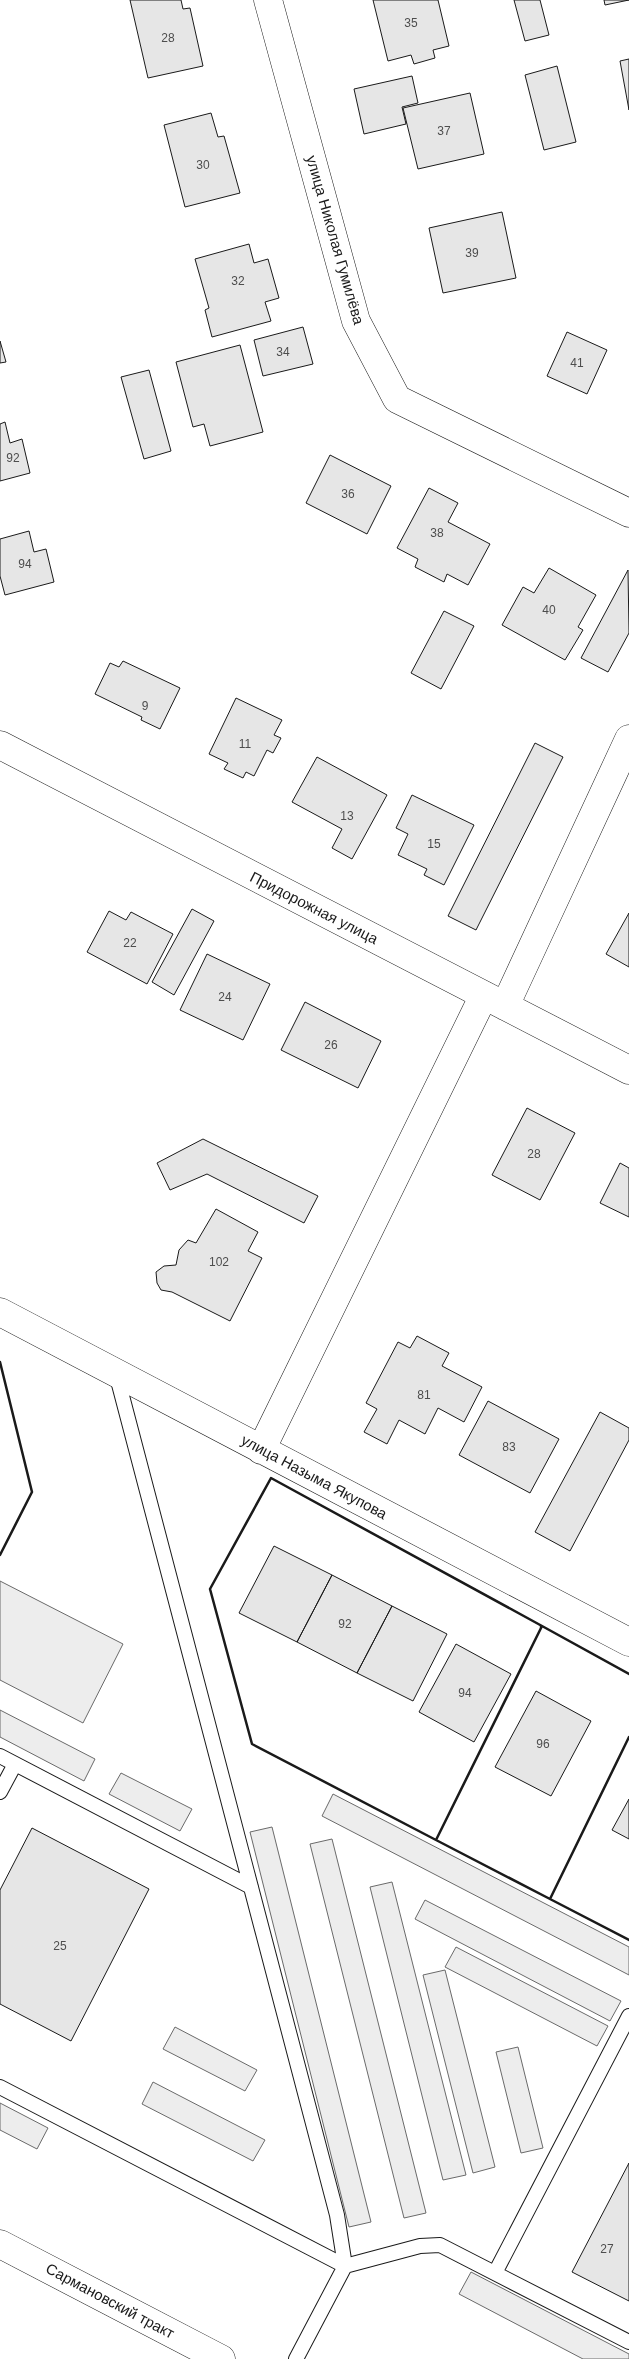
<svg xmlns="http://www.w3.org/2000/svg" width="629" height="2359" font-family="Arial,sans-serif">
  <rect width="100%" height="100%" fill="#fff"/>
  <!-- built -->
  <path fill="#ededed" stroke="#6a6a6a" d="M 0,1581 L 123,1644 L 83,1723 L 0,1680 Z
    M 0,1710 L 95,1759 L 84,1781 L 0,1737 Z
    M 121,1773 L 192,1809 L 180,1831 L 109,1794 Z
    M 333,1794 L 629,1947 L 629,1975 L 322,1816 Z
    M 272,1827 L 371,2222 L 349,2227 L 250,1832 Z
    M 332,1839 L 426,2213 L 404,2218 L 310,1844 Z
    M 392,1882 L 466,2175 L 443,2180 L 370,1887 Z
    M 425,1900 L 621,2001 L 610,2021 L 415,1919 Z
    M 456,1947 L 608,2026 L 597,2046 L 445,1967 Z
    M 445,1970 L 495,2167 L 473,2173 L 423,1975 Z
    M 175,2027 L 257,2070 L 245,2091 L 163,2049 Z
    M 518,2047 L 543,2148 L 521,2153 L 496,2052 Z
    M 153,2082 L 265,2140 L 253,2161 L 142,2104 Z
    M 0,2103 L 48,2128 L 37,2149 L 0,2130 Z
    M 471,2272 L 629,2354 L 629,2359 L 583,2359 L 459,2294 Z"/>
  <!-- building -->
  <path fill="#e6e6e6" stroke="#1a1a1a" d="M 130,0 L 181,0 L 183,9 L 190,8 L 203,66 L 148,78 Z
    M 373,0 L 438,0 L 449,46 L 433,50 L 435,58 L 414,64 L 411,55 L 388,61 Z
    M 514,0 L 540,0 L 549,35 L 525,41 Z
    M 604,0 L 629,0 L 605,5 Z
    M 629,59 L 629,110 L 620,61 Z
    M 557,66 L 576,142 L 544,150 L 525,75 Z
    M 412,76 L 418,103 L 402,107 L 406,124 L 364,134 L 354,89 Z
    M 470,93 L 484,154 L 418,169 L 403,108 Z
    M 211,113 L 218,137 L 224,136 L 240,193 L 185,207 L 164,125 Z
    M 502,212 L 516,278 L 443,293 L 429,228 Z
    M 249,244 L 254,263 L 268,259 L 279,298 L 265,302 L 271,321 L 212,337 L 205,310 L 209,308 L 195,259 Z
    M 303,327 L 313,364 L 263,376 L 254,340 Z
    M 567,332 L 607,350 L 587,394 L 547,376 Z
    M 0,341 L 6,362 L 0,363 Z
    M 240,345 L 263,432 L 210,446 L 204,424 L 193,427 L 176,362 Z
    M 149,370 L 171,451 L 144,459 L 121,377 Z
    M 5,422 L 10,443 L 22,439 L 30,473 L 0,481 L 0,424 Z
    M 330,455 L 391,486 L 367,534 L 306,503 Z
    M 429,488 L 458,503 L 448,522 L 490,544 L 468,585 L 447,574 L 444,582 L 415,567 L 418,559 L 397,548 Z
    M 29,531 L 34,552 L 46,549 L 54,582 L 5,595 L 0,576 L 0,539 Z
    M 549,568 L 596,595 L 578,627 L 583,630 L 565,660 L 502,625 L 523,587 L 534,593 Z
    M 628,570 L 629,633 L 608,672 L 581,658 Z
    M 444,611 L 474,626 L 441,689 L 411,673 Z
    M 123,661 L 180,688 L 160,729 L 141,720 L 142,717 L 95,694 L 110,663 L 119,667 Z
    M 236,698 L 282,720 L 274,735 L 281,738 L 273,753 L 267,750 L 254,776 L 246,772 L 243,778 L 224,769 L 228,763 L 209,754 Z
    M 535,743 L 563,757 L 476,930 L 448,916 Z
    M 317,757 L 387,795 L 352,859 L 332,848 L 342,829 L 292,802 Z
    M 412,795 L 474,825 L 444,885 L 424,875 L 427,869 L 398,855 L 408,834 L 396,828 Z
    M 192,909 L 214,921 L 174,995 L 152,982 Z
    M 109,911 L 126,920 L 131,912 L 173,934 L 147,984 L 87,952 Z
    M 629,913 L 629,967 L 606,954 Z
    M 207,954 L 270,984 L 243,1040 L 180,1010 Z
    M 305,1002 L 381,1041 L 358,1088 L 281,1050 Z
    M 527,1108 L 575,1133 L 540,1200 L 492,1175 Z
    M 203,1139 L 318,1196 L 304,1223 L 207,1174 L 170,1190 L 157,1163 Z
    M 620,1163 L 629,1168 L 629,1217 L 600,1203 Z
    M 216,1209 L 258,1232 L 248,1251 L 262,1258 L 230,1321 L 172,1292 L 161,1290 L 157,1283 L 156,1272 L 164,1266 L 176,1265 L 179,1250 L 188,1240 L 196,1243 Z
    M 417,1336 L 449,1353 L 442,1366 L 482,1387 L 464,1422 L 438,1408 L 425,1434 L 399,1420 L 387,1444 L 364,1432 L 377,1409 L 366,1403 L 398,1342 L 410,1348 Z
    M 488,1401 L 559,1439 L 530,1493 L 459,1455 Z
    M 600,1412 L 629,1428 L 629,1440 L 570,1551 L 535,1532 Z
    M 274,1546 L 332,1575 L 297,1642 L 239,1613 Z
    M 332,1575 L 392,1606 L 357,1673 L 297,1642 Z
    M 392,1606 L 447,1634 L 413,1701 L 357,1673 Z
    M 456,1644 L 511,1674 L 474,1742 L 419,1712 Z
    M 536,1691 L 591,1721 L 551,1796 L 495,1767 Z
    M 629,1799 L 629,1839 L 612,1830 Z
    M 32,1828 L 149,1889 L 71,2041 L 0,2004 L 0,1890 Z
    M 629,2163 L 629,2301 L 572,2272 Z"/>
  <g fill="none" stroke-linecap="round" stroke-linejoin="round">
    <!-- service casing -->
    <g stroke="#1a1a1a" stroke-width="16">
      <path id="service" d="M 116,1373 L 337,2215 L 345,2266 L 296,2359
        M 0,1756 L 251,1887
        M 0,1792 L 15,1764
        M 0,2087 L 345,2266 L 420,2246 L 440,2245 L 629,2342
        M 495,2273 L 629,2016"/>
    </g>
    <!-- minor casing -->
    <g stroke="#1a1a1a" stroke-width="29">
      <path id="minor" d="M 268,0 L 356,321 L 397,399 L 629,513
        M 0,745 L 629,1070
        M 505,1006 L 629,739
        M 0,1312 L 629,1642
        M 261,1450 L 484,995"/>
    </g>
    <!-- primary casing -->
    <g stroke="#1a1a1a" stroke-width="29">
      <path id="primary" d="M 0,2244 L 221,2359"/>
    </g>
    <!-- service -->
    <use href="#service" stroke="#fff" stroke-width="14"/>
    <!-- minor -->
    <use href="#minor" stroke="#fff" stroke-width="28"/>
    <!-- primary -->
    <use href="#primary" stroke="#fff" stroke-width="28"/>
    <!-- wall -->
    <path stroke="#1a1a1a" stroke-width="2.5" d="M 0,1362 L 32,1492 L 0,1555
      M 271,1478 L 542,1626 L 436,1840 L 252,1744 L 210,1589 Z
      M 541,1627 L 542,1626 L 629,1674
      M 437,1838 L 436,1840 L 550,1899 L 629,1737
      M 551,1897 L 550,1899 L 629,1940"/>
  </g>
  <g text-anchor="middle" stroke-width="4" stroke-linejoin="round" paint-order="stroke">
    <!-- number labels -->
    <g font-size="12" fill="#4d4d4d">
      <text x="411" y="27">35</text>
      <text x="168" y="42">28</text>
      <text x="444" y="135">37</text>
      <text x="203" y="169">30</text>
      <text x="472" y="257">39</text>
      <text x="238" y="285">32</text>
      <text x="283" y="356">34</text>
      <text x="577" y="367">41</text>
      <text x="13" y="462">92</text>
      <text x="348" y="498">36</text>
      <text x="437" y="537">38</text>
      <text x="25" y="568">94</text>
      <text x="549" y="614">40</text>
      <text x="145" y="710">9</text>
      <text x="245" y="748">11</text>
      <text x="347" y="820">13</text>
      <text x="434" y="848">15</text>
      <text x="130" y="947">22</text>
      <text x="225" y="1001">24</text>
      <text x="331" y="1049">26</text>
      <text x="534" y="1158">28</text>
      <text x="219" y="1266">102</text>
      <text x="424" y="1399">81</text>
      <text x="509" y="1451">83</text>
      <text x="345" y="1628">92</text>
      <text x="465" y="1697">94</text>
      <text x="543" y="1748">96</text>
      <text x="60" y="1950">25</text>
      <text x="607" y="2253">27</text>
    </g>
    <!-- street labels -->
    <g font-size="15" fill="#1a1a1a" stroke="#fff">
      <text transform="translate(335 240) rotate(74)" y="5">улица Николая Гумилёва</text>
      <text transform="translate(314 908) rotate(27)" y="5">Придорожная улица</text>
      <text transform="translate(314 1477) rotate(28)" y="5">улица Назыма Якупова</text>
      <text transform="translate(110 2301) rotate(28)" y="5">Сармановский тракт</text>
    </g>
  </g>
</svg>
